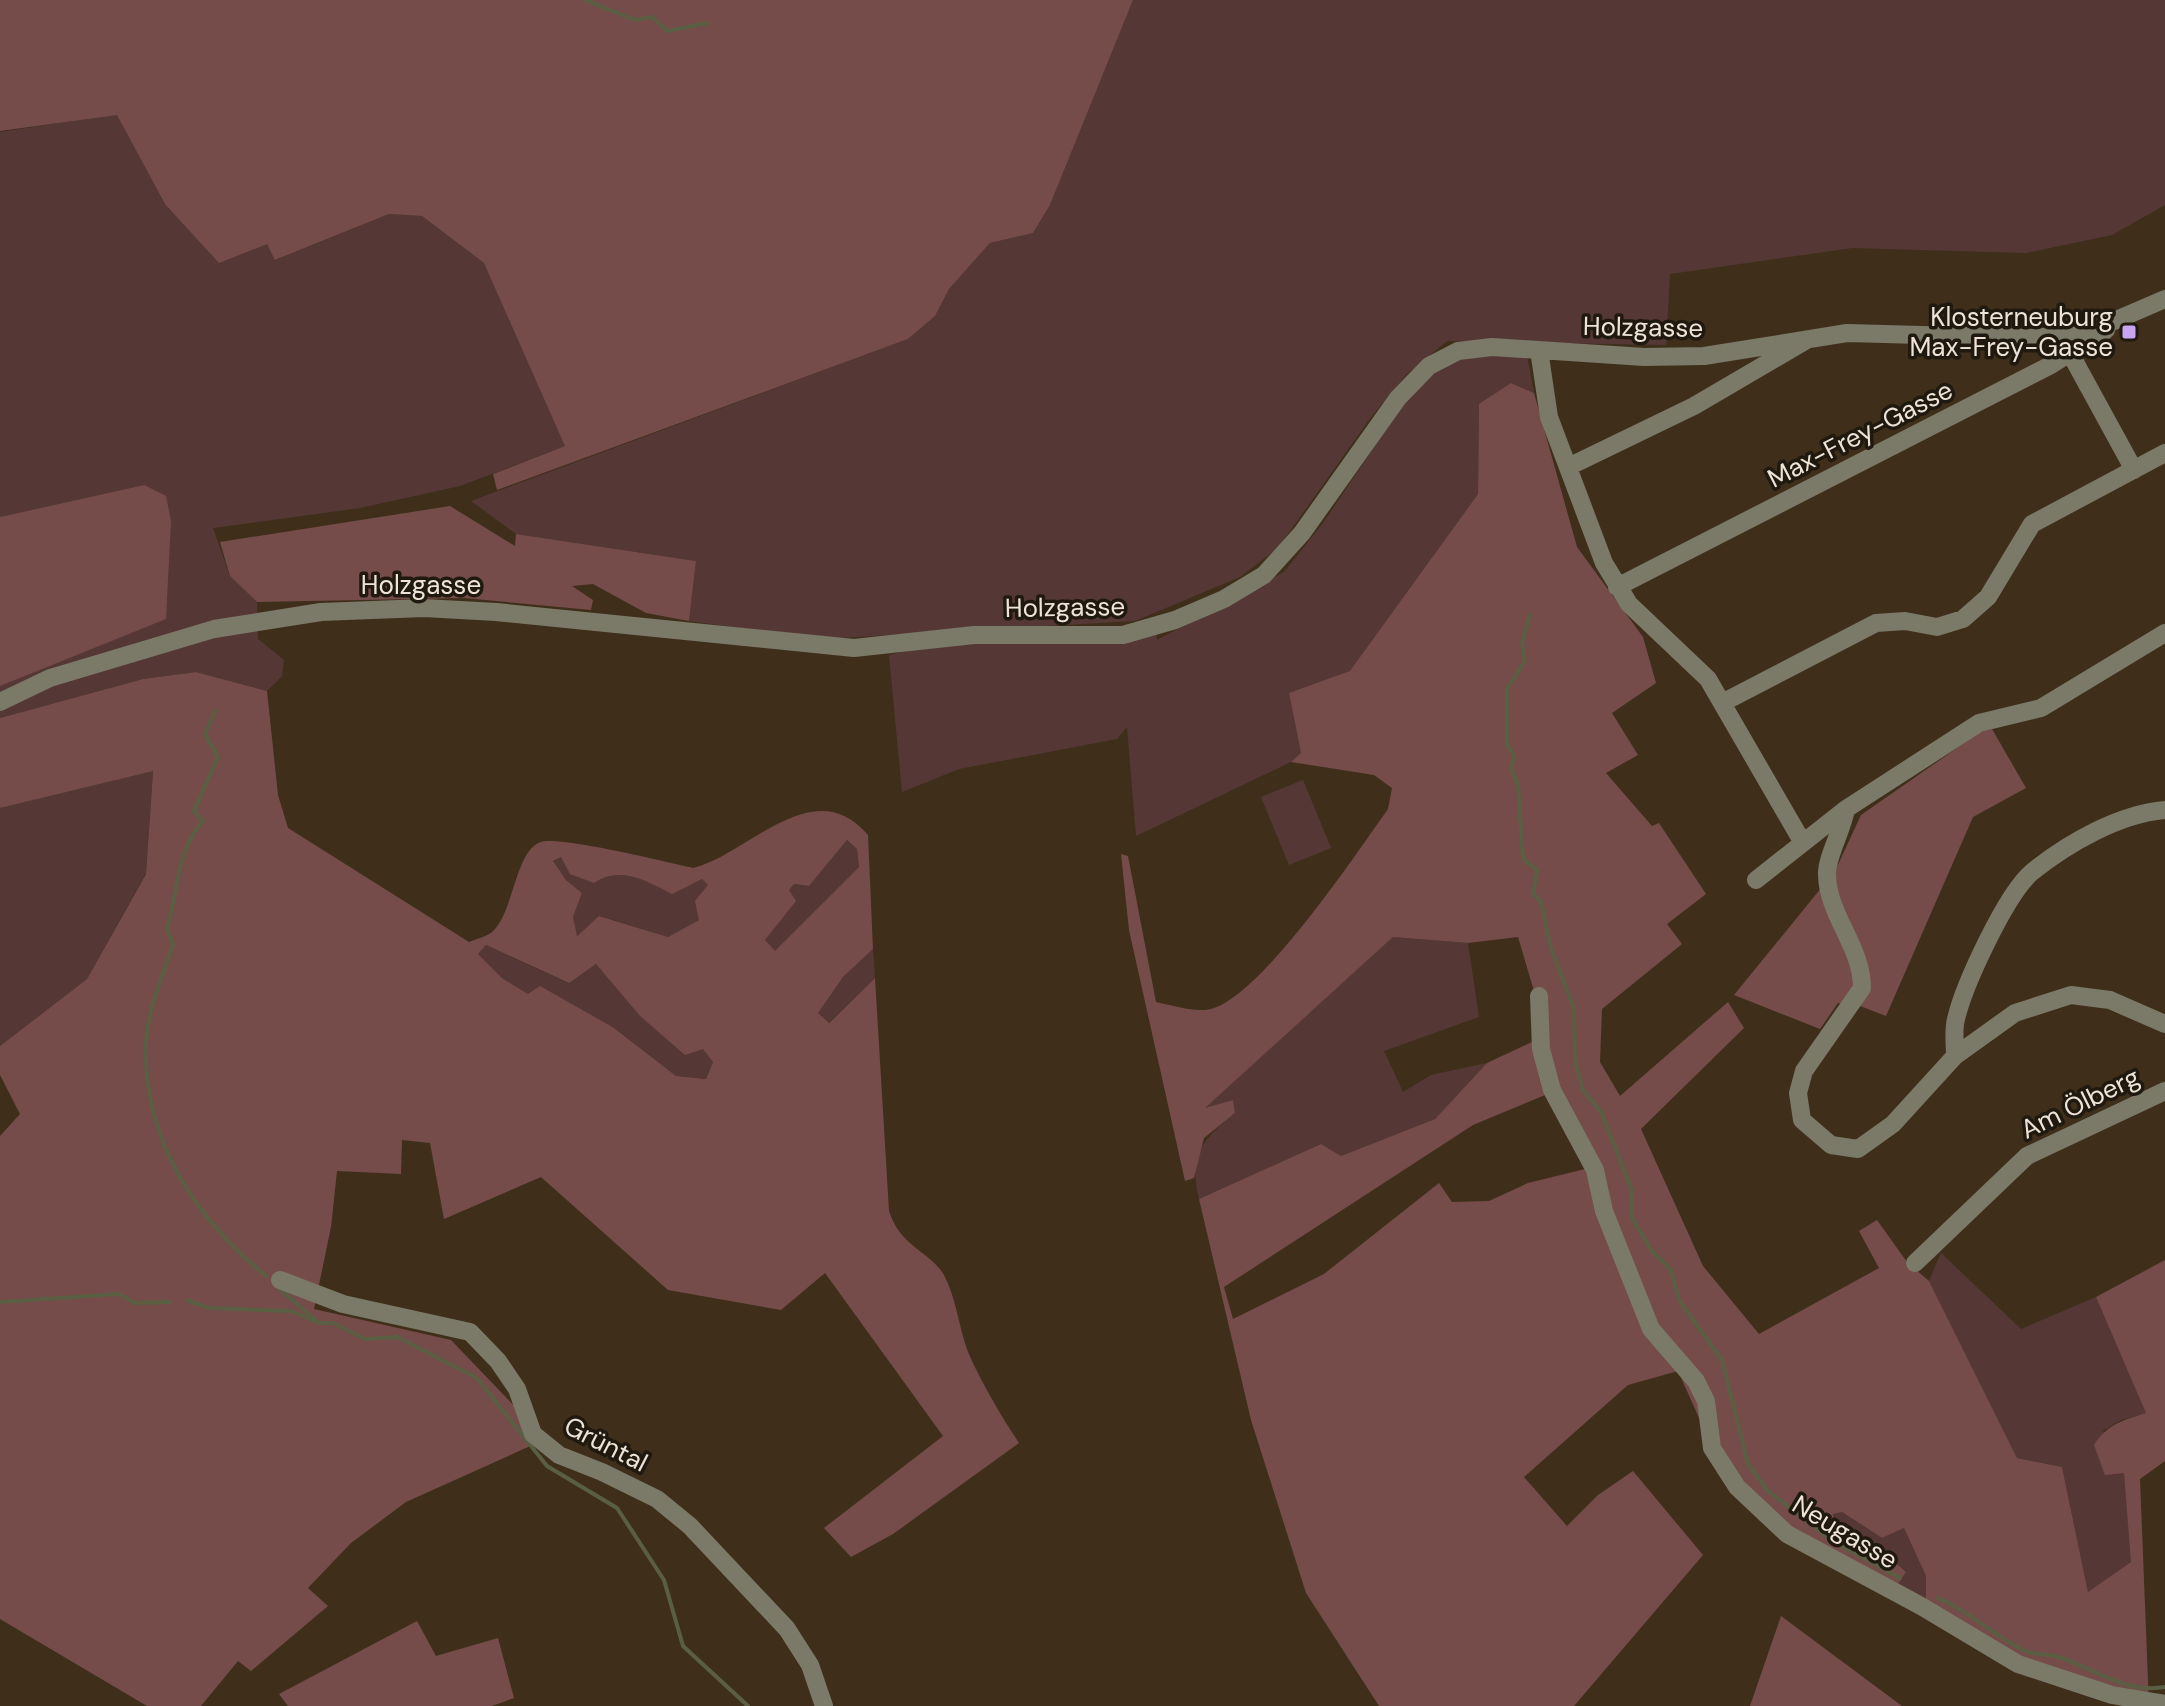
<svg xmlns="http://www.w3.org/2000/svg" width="2165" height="1706" font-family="'DM Sans',sans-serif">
  <rect width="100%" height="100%" fill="#3f2f1a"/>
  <!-- green -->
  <path fill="#553836" d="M 1133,0 L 2165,0 L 2165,205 L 2112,235 L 2026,253 L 1852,248 L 1670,274 L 1666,345 L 1447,341 L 1406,375 L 1371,417 L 1278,548 L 1240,577 L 1135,621 L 822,639 L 689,621 L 696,561 L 516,534 L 471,501 L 908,339 L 935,316 L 949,289 L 990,243 L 1033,233 L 1050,205 Z
    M 117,114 L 165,204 L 267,244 L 276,260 L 389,214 L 422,216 L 484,263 L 550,404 L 565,446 L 460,486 L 360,508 L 213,528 L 230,576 L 257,602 L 258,639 L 284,660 L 282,676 L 267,691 L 196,672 L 143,679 L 0,718 L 0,686 L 60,660 L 144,485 L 0,517 L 0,132 Z
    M 1485,353 L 1527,355 L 1534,393 L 1511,383 L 1479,405 L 1478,494 L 1350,672 L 1289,693 L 1301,753 L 1291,762 L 1136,836 L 1127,727 L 1117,739 L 959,769 L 902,792 L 889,655 L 929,646 L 1156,632 L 1157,640 L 1284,572 L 1323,523 L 1402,406 L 1433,371 L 1459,357 Z
    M 153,770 L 146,873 L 87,979 L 0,1046 L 0,808 Z
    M 1303,780 L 1331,848 L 1289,865 L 1261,797 Z
    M 847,840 L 857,849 L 859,867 L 775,952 L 765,940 L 795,901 L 789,890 L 794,884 L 809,886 Z
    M 560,857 L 602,877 C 627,870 650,882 672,893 L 702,879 L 708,885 L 699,920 L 668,937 L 600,916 L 576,936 L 573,917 L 582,893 L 566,880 L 553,862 Z
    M 1393,937 L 1468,943 L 1479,1017 L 1384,1051 L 1403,1092 L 1431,1075 L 1487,1063 L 1435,1119 L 1341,1156 L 1321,1144 L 1199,1199 C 1188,1155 1203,1139 1235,1113 L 1233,1100 L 1203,1109 Z
    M 486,945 L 568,983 L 596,964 L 639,1015 L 703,1048 L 713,1062 L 706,1079 L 676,1076 L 614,1028 L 528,994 L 502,978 L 478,954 Z
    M 873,949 L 875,978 L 828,1023 L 817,1013 L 843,977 Z
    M 1941,1253 L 2021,1329 L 2096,1297 L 2147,1413 L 2121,1420 L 2103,1431 L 2124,1473 L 2132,1562 L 2088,1592 L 2062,1467 L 2017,1458 L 1929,1281 Z
    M 1842,1512 L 1882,1538 L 1904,1528 L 1926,1576 L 1927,1601 L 1897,1585 L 1906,1572 C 1887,1553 1839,1541 1833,1513 Z"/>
  <!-- forest -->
  <path fill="#754c4a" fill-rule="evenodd" d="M 0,0 L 1133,0 L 1050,205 L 1033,233 L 990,243 L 949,289 L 935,316 L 908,339 L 497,490 L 493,474 L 565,446 L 484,263 L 422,216 L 389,214 L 275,260 L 267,244 L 219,263 L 165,204 L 117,115 L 0,131 Z
    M 1511,383 L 1534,393 L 1577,547 L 1643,637 L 1656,683 L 1612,713 L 1638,755 L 1606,773 L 1652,826 L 1659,823 L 1706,894 L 1667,924 L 1682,944 L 1602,1009 L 1600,1062 L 1620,1096 L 1728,1002 L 1744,1028 L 1641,1129 L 1703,1266 L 1759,1334 L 1879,1268 L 1859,1231 L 1877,1220 L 1907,1262 L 1929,1281 L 2017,1458 L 2062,1467 L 2088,1592 L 2131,1562 L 2124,1473 L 2105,1475 L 2094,1445 C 2107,1424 2124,1420 2146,1413 L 2096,1297 L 2165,1260 L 2165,1461 L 2140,1479 L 2149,1706 L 2020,1672 L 1785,1534 L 1726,1478 L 1678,1371 L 1628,1385 L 1524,1477 L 1567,1526 L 1598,1495 L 1633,1471 L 1703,1555 L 1574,1706 L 1379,1706 L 1306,1593 L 1251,1420 L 1199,1199 L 1321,1144 L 1341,1156 L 1435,1119 L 1487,1063 L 1547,1035 L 1518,937 L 1468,943 L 1393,937 L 1205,1108 L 1233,1100 L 1235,1113 L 1204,1138 L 1194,1178 L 1185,1181 L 1129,930 L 1121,854 L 1128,856 L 1156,1002 C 1171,1005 1189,1011 1205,1010 C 1254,1008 1358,851 1388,809 L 1392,788 L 1374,775 L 1291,762 L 1301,753 L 1289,693 L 1350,671 L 1478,494 L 1479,404 ZM 1545,1095 L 1585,1169 L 1528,1183 L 1489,1201 L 1452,1202 L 1439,1183 L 1324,1274 L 1233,1319 L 1224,1287 L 1473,1125 ZM 1842,1512 L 1882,1538 L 1904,1528 L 1926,1576 L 1926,1601 L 1898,1584 L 1906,1572 C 1888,1553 1839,1541 1833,1514 Z
    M 144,485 L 166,496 L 171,521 L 166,619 L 0,686 L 0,517 Z
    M 450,506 L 515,546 L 516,534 L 696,561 L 689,621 L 646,613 L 593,584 L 572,586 L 593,600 L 591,610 L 464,598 L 257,602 L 230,576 L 220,542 Z
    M 196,672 L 267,691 L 278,795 L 288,828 L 469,942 C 476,939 486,937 492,932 C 514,913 515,850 541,842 C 560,836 666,862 693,868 C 747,856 813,770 868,835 L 873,949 L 843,977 L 818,1013 L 829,1023 L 875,978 L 889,1211 C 901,1248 930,1251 944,1275 C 956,1297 959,1328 968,1352 C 982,1384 1000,1414 1019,1443 L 893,1534 L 851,1557 L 824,1528 L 943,1436 L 825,1273 L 781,1310 L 668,1290 L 541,1177 L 444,1219 L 430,1143 L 402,1140 L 401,1174 L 337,1171 L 331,1227 L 314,1309 L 451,1340 L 546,1439 L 406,1502 L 351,1543 L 308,1588 L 328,1606 L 251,1671 L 238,1661 L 201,1706 L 147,1706 L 0,1619 L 0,1136 L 20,1114 L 0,1075 L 0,1046 L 87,979 L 146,874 L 153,771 L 0,808 L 0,718 L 143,679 ZM 847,840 L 857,849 L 859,867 L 775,951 L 765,940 L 796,901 L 789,890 L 794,884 L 809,886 ZM 561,857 L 570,874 L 594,883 C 620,865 647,881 672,894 L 702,879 L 708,885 L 695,901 L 699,920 L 668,937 L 599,916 L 577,936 L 573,917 L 582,893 L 566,880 L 553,861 ZM 486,945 L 569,983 L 596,964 L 639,1015 L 685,1055 L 703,1049 L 713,1062 L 706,1079 L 676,1076 L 614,1028 L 540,986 L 528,994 L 502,978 L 478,954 Z
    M 1992,729 L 2026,788 L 1973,817 L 1886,1016 L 1860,1006 L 1838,1003 L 1820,1029 L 1734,995 L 1835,871 L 1861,815 L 1980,732 Z
    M 1781,1616 L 1902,1706 L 1750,1706 Z
    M 417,1621 L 436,1656 L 498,1638 L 514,1698 L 492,1706 L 288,1706 L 279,1694 Z"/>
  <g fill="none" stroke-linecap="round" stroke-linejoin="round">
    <!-- stream -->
    <path stroke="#5a5f43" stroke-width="4" d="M 585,0 L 635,20 L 652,17 L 667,31 L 708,23
      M 1530,615 L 1522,642 L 1525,661 L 1507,689 L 1507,744 L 1514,756 L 1511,768 L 1518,785 L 1523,859 L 1537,870 L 1533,894 L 1541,902 L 1551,949 L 1574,1008 L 1575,1061 L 1583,1090 L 1601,1112 L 1631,1188 L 1632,1218 L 1652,1251 L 1671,1270 L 1679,1300 L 1722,1360 L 1748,1464 L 1768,1491 L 1834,1542 L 1900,1578
      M 215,711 L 205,734 L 218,757 L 194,811 L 203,821 C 176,851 178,892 167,929 L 173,944 C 163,977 147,1009 146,1045 C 143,1139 195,1218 266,1276
      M 279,1289 L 318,1322
      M 187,1300 L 209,1308 L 291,1311 L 319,1323 L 333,1323 L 365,1339 L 397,1337 L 477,1378 L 547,1466 L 617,1508 L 664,1580 L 683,1646 L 748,1706
      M 0,1302 L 119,1294 L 135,1303 L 170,1302
      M 1938,1598 C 1971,1612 1992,1635 2023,1650 C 2034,1656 2048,1653 2059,1657 C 2095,1669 2126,1694 2165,1687"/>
    <!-- minor -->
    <path stroke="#7b7968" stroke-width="18" d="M 1539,350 L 1549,417 L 1604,563 L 1629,604 L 1708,679 L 1803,843
      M 2070,353 L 2134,470
      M 1568,467 L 1694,406 L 1805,341
      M 1617,587 L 2051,365 L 2106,330
      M 0,702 L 50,678 L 214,629 L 321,612 L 424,608 L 496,612 L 854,648 L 974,635 L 1123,635 L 1175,620 L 1224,599 L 1264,575 L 1302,533 L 1398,398 L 1429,366 L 1458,351 L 1492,347 L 1644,357 L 1704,356 L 1847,333 L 2038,338 L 2107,324 L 2165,299
      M 1722,703 L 1876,623 L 1905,621 L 1937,627 L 1963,619 L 1988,597 L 2032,524 L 2165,453
      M 1846,809 C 1843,829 1826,858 1827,875 C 1828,916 1862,946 1862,988 L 1804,1071 L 1798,1093 L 1802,1120 L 1831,1145 L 1858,1149 L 1893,1124 L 1955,1056 L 2015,1013 L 2071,995 L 2110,1000 L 2165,1024
      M 1756,880 L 1846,809 L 1979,723 L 2041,708 L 2165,633
      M 1539,996 L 1541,1049 L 1552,1090 L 1595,1170 L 1604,1211 L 1651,1329 L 1696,1381 L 1706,1401 L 1712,1448 L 1737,1487 L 1787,1534 L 1921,1606 L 2018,1664 L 2112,1695 L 2165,1704
      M 1955,1056 C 1955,1044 1953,1030 1956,1019 C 1964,985 2006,894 2032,872 C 2068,843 2119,814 2165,810
      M 1915,1263 L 2027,1156 L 2165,1091
      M 280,1280 L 343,1304 L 470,1332 L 498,1361 L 517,1389 L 533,1434 L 559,1455 L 602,1472 L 657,1499 L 690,1526 L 787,1629 L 810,1665 L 824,1706"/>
  </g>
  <!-- markers -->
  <rect fill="#c7a6ef" stroke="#201910" stroke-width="3" x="2121" y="324" width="16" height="16" rx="4"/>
  <g text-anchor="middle" stroke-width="7" stroke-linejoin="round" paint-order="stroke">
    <!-- poi labels -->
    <g font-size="26" fill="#eee3d6" stroke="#201910" text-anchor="end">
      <text x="2113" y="326">Klosterneuburg<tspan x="2113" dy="30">Max-Frey-Gasse</tspan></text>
    </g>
    <!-- street labels -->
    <g font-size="26" fill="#eee3d6" stroke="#201910">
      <text transform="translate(1643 327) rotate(1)" y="9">Holzgasse</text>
      <text transform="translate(1860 434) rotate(-27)" y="9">Max-Frey-Gasse</text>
      <text x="421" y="594">Holzgasse</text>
      <text transform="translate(1065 607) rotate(-1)" y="9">Holzgasse</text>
      <text transform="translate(2080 1103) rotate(-26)" y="9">Am Ölberg</text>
      <text transform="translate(606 1444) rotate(27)" y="9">Grüntal</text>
      <text transform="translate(1845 1532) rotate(31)" y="9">Neugasse</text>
    </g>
  </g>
</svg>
